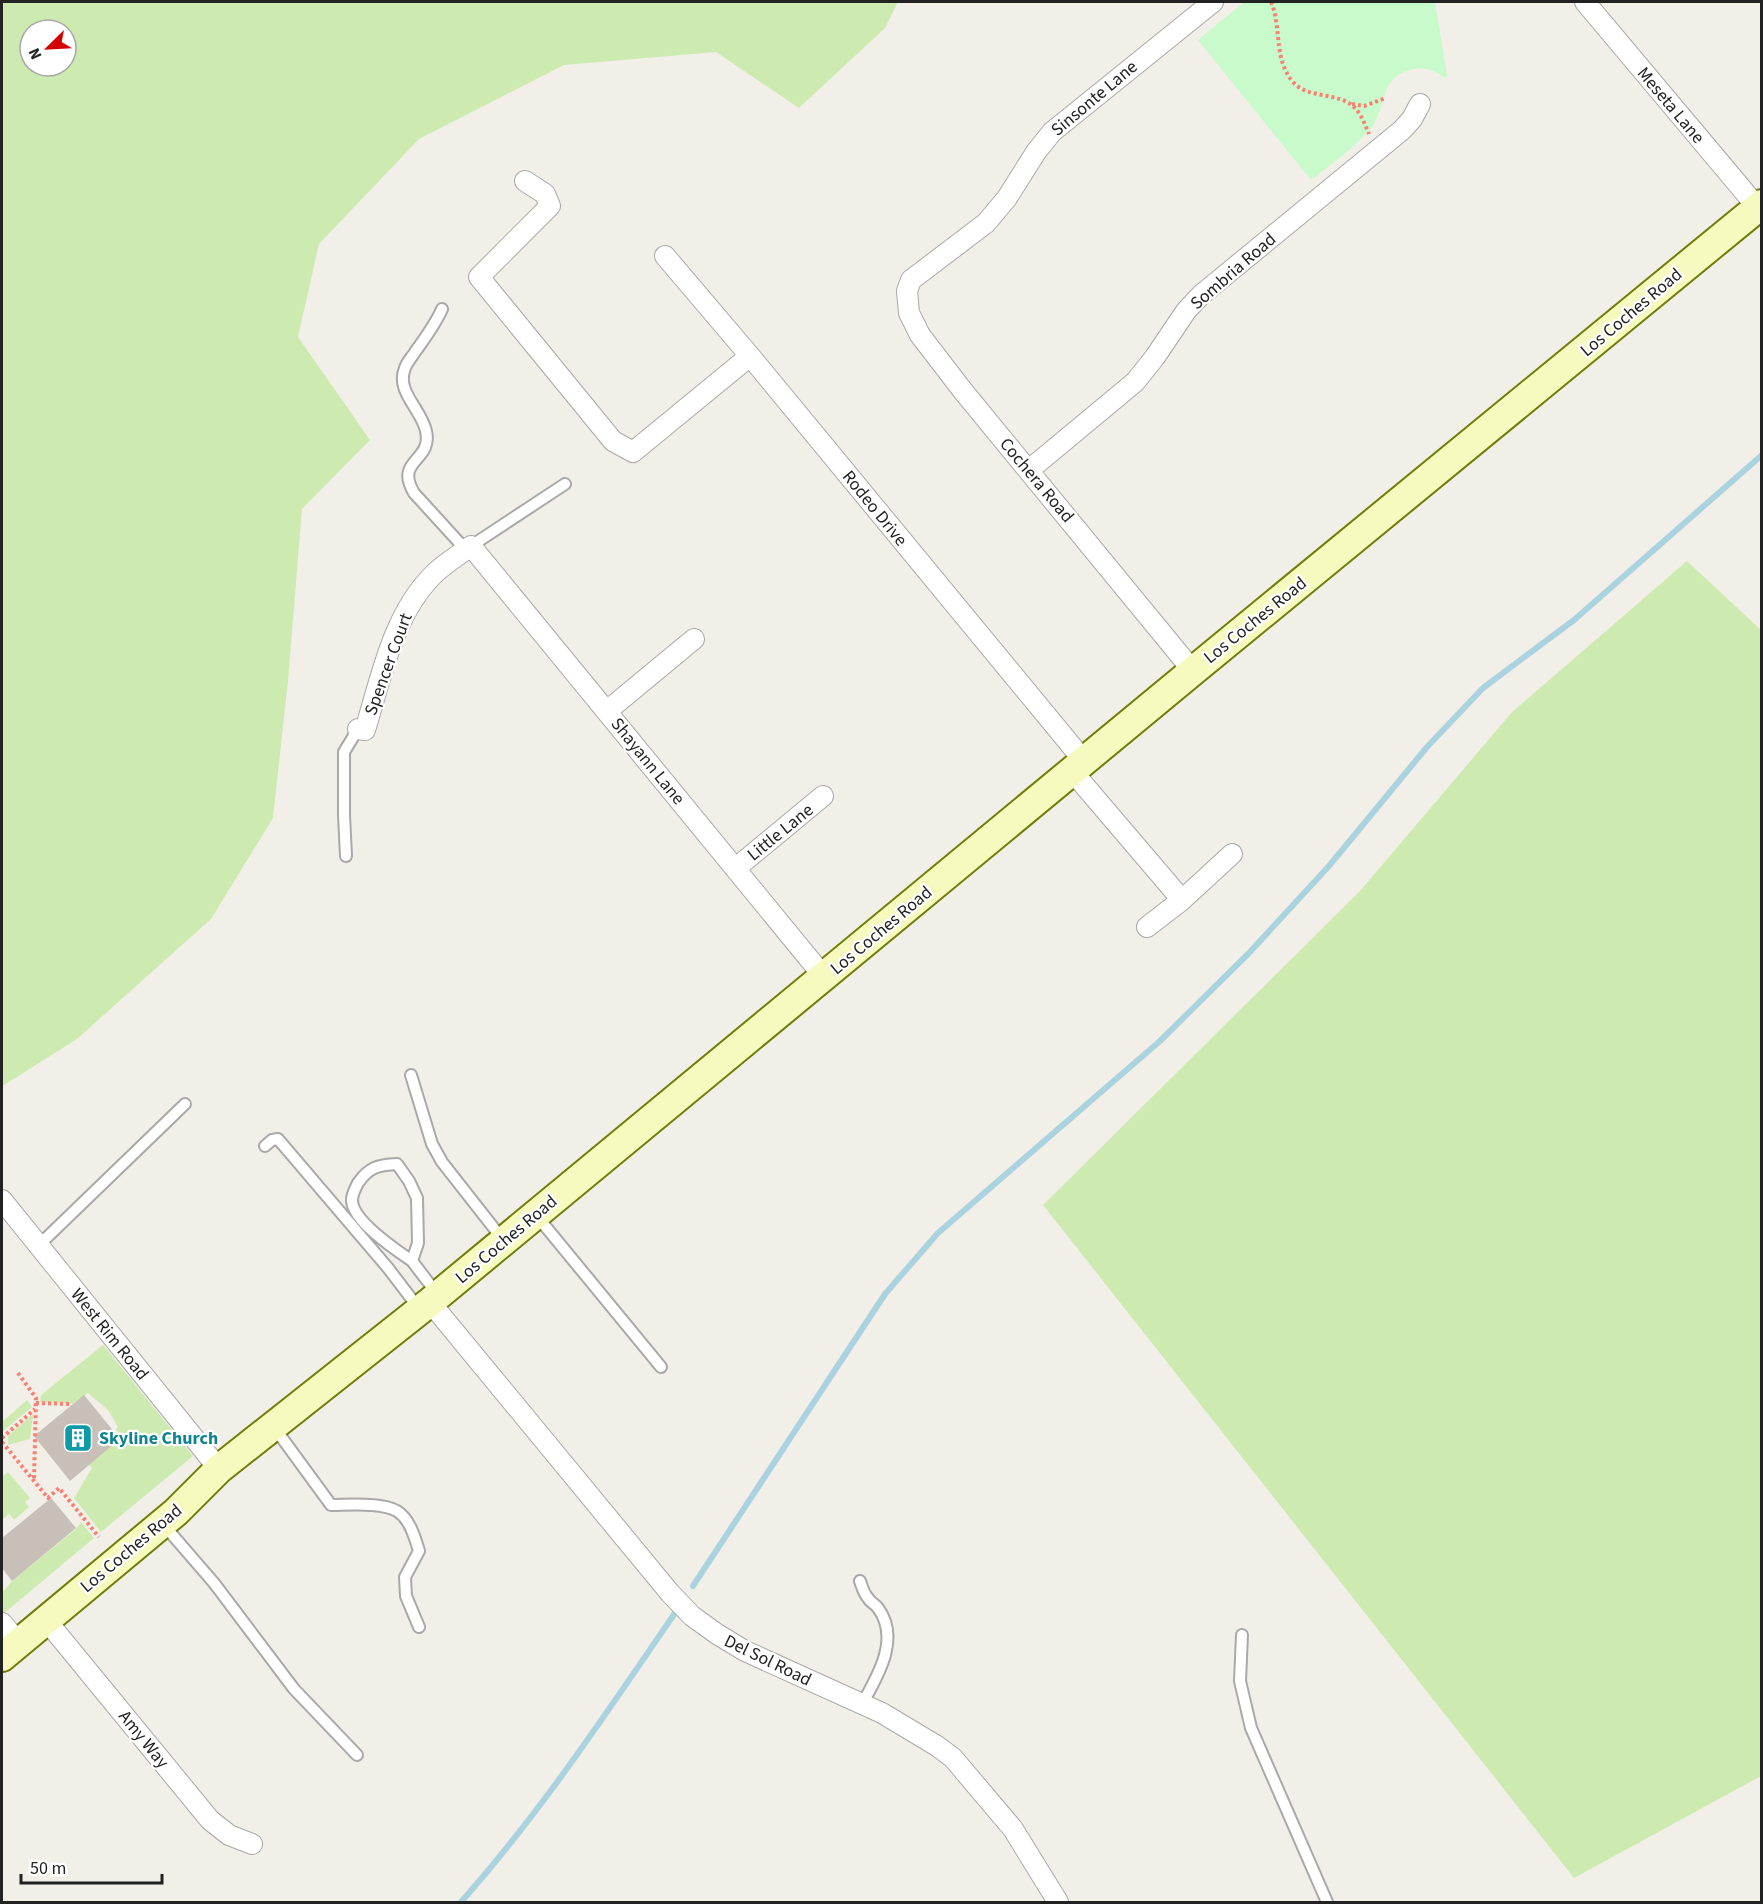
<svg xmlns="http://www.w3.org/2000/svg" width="1763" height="1904" font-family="'Source Sans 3',sans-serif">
  <rect width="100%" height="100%" fill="#f2efe9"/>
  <!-- grass -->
  <path fill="#cdebb0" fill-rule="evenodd" d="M 2,2 L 898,2 L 885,28 L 799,108 L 716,52 L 564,65 L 419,139 L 319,244 L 298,337 L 370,440 L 302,509 L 288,681 L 273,818 L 211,919 L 77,1039 L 4,1085 L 2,1083 ZM 30,30 L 66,30 L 66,66 L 30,66 Z
    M 1687,561 L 1761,630 L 1761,1776 L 1574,1878 L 1043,1205 L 1360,891 L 1512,712 Z
    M 103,1345 L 193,1456 L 101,1532 L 74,1498 L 92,1468 L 89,1465 L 121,1437 L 116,1429 L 118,1427 L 108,1410 L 88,1393 L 72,1404 L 40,1402 L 41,1395 Z
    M 27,1400 L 32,1407 L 3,1431 L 2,1422 Z
    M 33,1414 L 30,1439 L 8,1445 L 8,1436 Z
    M 8,1472 L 30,1498 L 25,1502 L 29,1507 L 14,1520 L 9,1514 L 3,1519 L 2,1517 L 2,1475 L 3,1476 Z
    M 81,1522 L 94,1538 L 2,1615 L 2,1593 L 12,1581 L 76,1529 Z"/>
  <!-- park -->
  <path fill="#c8facc" d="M 1244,2 L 1435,2 L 1447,76 L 1445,78 C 1434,70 1424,66 1410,70 C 1378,79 1388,106 1371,128 C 1355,148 1331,164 1311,180 L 1198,40 Z"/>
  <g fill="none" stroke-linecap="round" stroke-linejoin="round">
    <!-- stream -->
    <path stroke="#aad3df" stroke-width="6" d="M 693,1586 L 885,1294 L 938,1233 L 1160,1041 L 1249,953 L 1329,866 L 1427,747 L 1483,688 L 1574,620 L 1762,455
      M 461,1902 C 541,1812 607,1712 675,1613"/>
  </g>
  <!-- building -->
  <path fill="#c7bfb8" d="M 84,1395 L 120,1439 L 70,1481 L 34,1436 Z
    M 51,1498 L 76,1528 L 12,1581 L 2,1568 L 2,1538 Z"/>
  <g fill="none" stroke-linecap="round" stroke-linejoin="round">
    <!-- service casing -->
    <g stroke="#a9a9a9" stroke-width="14">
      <path id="service" d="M 442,309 C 435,325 425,338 415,352 C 412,357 407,362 405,368 C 395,391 422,410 426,431 C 433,462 394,459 414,493 L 466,550
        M 471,546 L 565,484
        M 346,856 L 344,815 L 344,752 L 358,729
        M 411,1075 L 432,1144 L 442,1162 L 504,1241
        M 265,1146 L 272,1140 L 278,1139 L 388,1268 L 420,1310
        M 536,1215 L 661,1367
        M 38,1246 L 185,1104
        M 412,1261 C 396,1250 352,1221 352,1200 C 352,1194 355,1189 358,1183 C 369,1167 378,1165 397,1164 L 409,1181 L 417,1198 L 418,1243 L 412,1261 L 438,1295
        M 274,1427 L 331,1505 C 348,1505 382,1502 397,1511 C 410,1519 415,1538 419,1551 L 405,1577 L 406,1596 L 419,1627
        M 163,1524 L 214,1583 L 294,1689 L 357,1755
        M 860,1581 C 862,1587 864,1594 868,1598 C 870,1602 875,1604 878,1608 C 901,1639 877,1677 862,1704
        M 1242,1635 L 1240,1681 L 1251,1728 L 1327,1902"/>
    </g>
    <!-- minor casing -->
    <g stroke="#a9a9a9" stroke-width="22">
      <path id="minor" d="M 1585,2 L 1758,208
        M 525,181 L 545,194 L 550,206 L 479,277 L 613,441 L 633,452 L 750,356
        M 665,256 L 750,356 L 1084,761
        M 1029,470 L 1135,382 L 1155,357 L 1186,311 L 1201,295 L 1402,130 L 1412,119 L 1420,104
        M 1193,671 L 963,391 L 920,335 L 909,313 L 907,291 L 911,280 L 986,223 L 1007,198 L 1036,152 L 1052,132 L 1213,2
        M 607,711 L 694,639
        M 358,729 L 365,730 C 381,678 393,614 434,574 C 445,563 459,555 471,546 L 824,977
        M 1072,771 L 1182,900
        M 736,868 L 823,796
        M 1147,927 L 1182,900 L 1232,854
        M 2,1200 L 219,1469
        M 430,1302 L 670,1593 L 692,1616 L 717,1634 L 745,1651 L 882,1713 L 937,1746 L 953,1758 L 1013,1829 L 1058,1902
        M 46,1620 L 210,1820 L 229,1835 L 252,1844
        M 2,1623 L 18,1642"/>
    </g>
    <!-- secondary casing -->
    <g stroke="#707d05" stroke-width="32">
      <path id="secondary" d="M 2,1657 L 176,1512 L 219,1469 L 430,1302 L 1193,671 L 1762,204"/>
    </g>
    <!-- path -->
    <path stroke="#fa8072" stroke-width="4" stroke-dasharray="3 3" stroke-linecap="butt" d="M 1271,2 C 1282,27 1273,59 1293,82 C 1309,100 1340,91 1356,109 C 1362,116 1365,125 1369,134
      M 1352,104 L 1364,106 L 1386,98
      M 18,1373 L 36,1398 L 34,1481
      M 36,1403 L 72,1404
      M 2,1438 L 35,1409
      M 2,1442 L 48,1498 L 59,1488 L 99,1537"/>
    <!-- service -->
    <use href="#service" stroke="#fff" stroke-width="10"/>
    <!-- minor -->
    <use href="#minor" stroke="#fff" stroke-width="20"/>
    <!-- secondary -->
    <use href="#secondary" stroke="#f7fabf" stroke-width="28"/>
  </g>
  <!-- icons -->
  <defs>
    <g id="building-square" transform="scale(1.5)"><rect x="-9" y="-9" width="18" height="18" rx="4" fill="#0f9aa8" stroke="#fff"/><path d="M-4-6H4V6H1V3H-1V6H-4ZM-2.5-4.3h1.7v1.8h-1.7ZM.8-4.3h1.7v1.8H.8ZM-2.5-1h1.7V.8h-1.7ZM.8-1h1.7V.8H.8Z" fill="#fff"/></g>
  </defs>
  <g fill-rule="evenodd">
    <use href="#building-square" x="78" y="1438"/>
  </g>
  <g text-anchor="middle" stroke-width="4.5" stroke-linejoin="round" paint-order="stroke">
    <!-- street labels -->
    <g font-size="18" fill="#222" stroke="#fff">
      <text transform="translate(1094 98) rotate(-40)" y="6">Sinsonte Lane</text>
      <text transform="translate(1671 105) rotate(50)" y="6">Meseta Lane</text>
      <text transform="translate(1233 271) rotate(-41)" y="6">Sombria Road</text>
      <text transform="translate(1631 312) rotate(-40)" y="6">Los Coches Road</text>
      <text transform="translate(1037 480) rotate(50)" y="6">Cochera Road</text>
      <text transform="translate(875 508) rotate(51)" y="6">Rodeo Drive</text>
      <text transform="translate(1255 620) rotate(-39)" y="6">Los Coches Road</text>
      <text transform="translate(388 664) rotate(-70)" y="6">Spencer Court</text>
      <text transform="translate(648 761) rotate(51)" y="6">Shayann Lane</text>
      <text transform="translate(780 832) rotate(-39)" y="6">Little Lane</text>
      <text transform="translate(881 930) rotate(-40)" y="6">Los Coches Road</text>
      <text transform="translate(506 1239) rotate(-40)" y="6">Los Coches Road</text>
      <text transform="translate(110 1334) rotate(51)" y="6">West Rim Road</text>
      <text transform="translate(131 1548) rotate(-40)" y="6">Los Coches Road</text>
      <text transform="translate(768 1660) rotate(26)" y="6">Del Sol Road</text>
      <text transform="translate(144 1739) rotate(51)" y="6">Amy Way</text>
    </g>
    <!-- culture labels -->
    <g font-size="18" font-weight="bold" fill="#0d838f" stroke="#fff" text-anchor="start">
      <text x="99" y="1444">Skyline Church</text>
    </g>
  </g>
  <!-- border -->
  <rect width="1763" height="1904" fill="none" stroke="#222222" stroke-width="6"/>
  <!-- north arrow -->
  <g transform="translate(48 48) rotate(246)"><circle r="28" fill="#ffffff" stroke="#a7a7a7" stroke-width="1.5"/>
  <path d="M0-4.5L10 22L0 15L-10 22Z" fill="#d40000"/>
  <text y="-9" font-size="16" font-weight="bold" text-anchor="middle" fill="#222222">N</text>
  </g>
  <!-- scale -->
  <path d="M21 1874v9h141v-9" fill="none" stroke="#222222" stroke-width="3"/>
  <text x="30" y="1874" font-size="18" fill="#222222" stroke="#ffffff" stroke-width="4.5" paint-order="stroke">50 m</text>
</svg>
